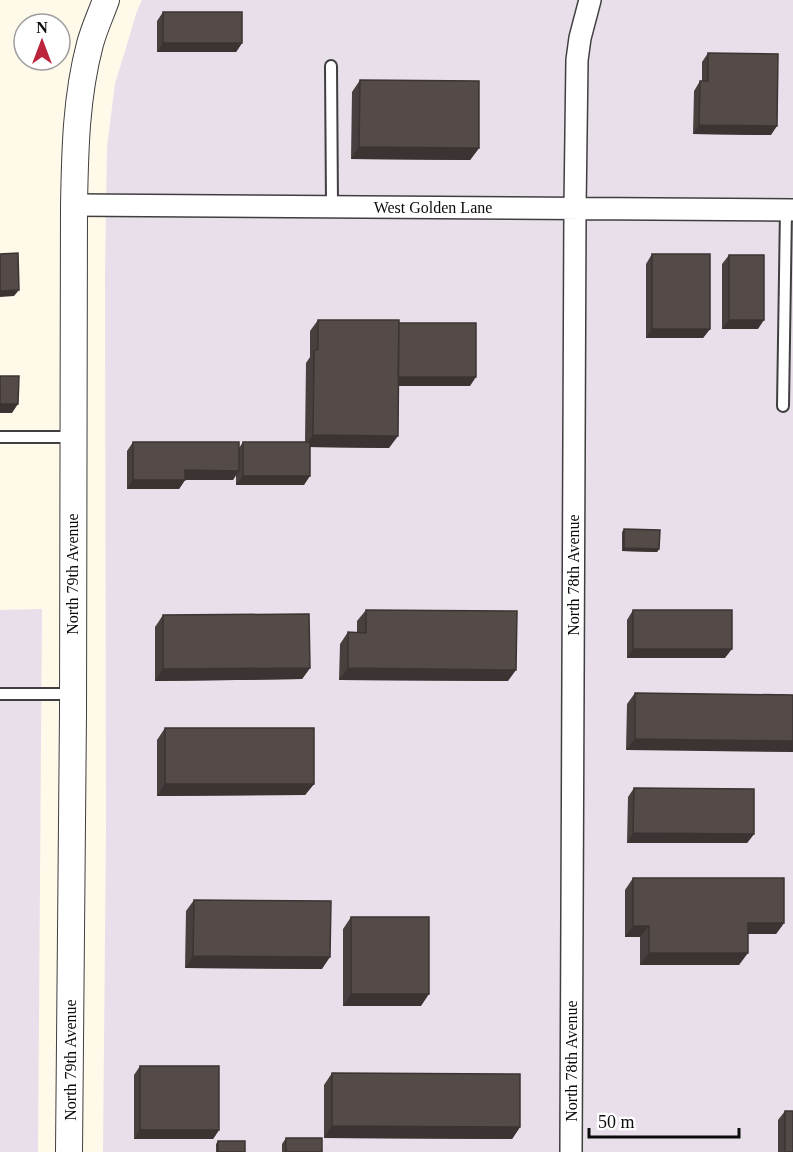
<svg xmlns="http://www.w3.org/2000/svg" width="793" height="1152" font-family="'Times New Roman',serif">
  <rect width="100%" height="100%" fill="#fff9ea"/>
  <!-- industrial -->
  <path fill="#e8dfeb" d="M 142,0 L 793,0 L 793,1152 L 103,1152 L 106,829 L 105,272 L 107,147 L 115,84 L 137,11 Z
    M 42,609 L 38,1152 L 0,1152 L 0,610 Z"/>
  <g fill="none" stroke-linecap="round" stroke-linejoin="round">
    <!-- service casing -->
    <g stroke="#3f3f3f" stroke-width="14">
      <path id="service" d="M 331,66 L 332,206
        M 783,406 L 786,210
        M 0,437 L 73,437
        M 0,694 L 72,694"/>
    </g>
    <!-- minor casing -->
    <g stroke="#3f3f3f" stroke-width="24">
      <path id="minor" d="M 74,205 L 793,210
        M 571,1152 L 575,208 L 577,60 L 580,38 L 590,0"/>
    </g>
    <!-- tertiary casing -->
    <g stroke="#3f3f3f" stroke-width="28">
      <path id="tertiary" d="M 69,1152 L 73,713 L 74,205 C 75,150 76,97 90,44 C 94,29 101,14 106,0"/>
    </g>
    <!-- service -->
    <use href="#service" stroke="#fff" stroke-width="10"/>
    <!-- minor -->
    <use href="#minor" stroke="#fff" stroke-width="21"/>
    <!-- tertiary -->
    <use href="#tertiary" stroke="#fff" stroke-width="26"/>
  </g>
  <!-- wall -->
  <path fill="#48403e" d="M 163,12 L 242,43 L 236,52 L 157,52 L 157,21 Z
    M 708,53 L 771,135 L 693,134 L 694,91 L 700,81 L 702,81 L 702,62 Z
    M 360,80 L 479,148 L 470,160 L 351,159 L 352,92 Z
    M 652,254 L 710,329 L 703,338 L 646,338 L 646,264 Z
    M 729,255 L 758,329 L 722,329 L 722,264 Z
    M 318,320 L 399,323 L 470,386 L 398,386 L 389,448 L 310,447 L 304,485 L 236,485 L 236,474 L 233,480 L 185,480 L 179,489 L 127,489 L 127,451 L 133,442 L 239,448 L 243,442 L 305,442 L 306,363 L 310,357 L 310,331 Z
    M 624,529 L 659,549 L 657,552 L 622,551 L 622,532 Z
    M 366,610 L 508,681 L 339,680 L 340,644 L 348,632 L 357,633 L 357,621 Z
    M 633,610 L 725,658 L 627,658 L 627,620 Z
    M 163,615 L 310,668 L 302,679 L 155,681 L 155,627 Z
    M 635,693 L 793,695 L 626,750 L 627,704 Z
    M 165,728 L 314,784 L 305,795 L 157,796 L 157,740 Z
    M 634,788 L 754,834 L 747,843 L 627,843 L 628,797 Z
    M 633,878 L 784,923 L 776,934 L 748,934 L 739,965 L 640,965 L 640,937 L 625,937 L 625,890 Z
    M 194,900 L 322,969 L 185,968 L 186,911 Z
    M 351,917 L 421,1006 L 343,1006 L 343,929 Z
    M 140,1066 L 219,1130 L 213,1139 L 134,1139 L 134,1075 Z
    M 332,1073 L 520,1127 L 512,1139 L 324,1138 L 324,1085 Z
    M 785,1111 L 793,1152 L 778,1152 L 778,1120 Z
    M 286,1138 L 322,1152 L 282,1152 L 282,1144 Z
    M 218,1141 L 245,1152 L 216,1152 L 216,1144 Z"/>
  <!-- shaded-wall -->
  <path fill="#3b3432" d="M 163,43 L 242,43 L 236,52 L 157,52 Z
    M 699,125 L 777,126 L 771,135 L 693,134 Z
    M 359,147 L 479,148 L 470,160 L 351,159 Z
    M 19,290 L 14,296 L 0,297 L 0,291 Z
    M 729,320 L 764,320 L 758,329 L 722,329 Z
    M 652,329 L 710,329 L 703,338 L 646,338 Z
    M 397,377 L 476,377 L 470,386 L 390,386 Z
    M 0,404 L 18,404 L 12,413 L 0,413 Z
    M 313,435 L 398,436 L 389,448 L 305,447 Z
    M 185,470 L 239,471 L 233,480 L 179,480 Z
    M 243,476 L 310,476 L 304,485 L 236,485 Z
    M 133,480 L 185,480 L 179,489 L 127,489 Z
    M 624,548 L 659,549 L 657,552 L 622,551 Z
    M 633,649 L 732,649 L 725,658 L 627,658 Z
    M 310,668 L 302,679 L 155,681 L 163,669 Z
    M 348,668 L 516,670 L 508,681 L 339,680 Z
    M 635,739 L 793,741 L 793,752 L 626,750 Z
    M 165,784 L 314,784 L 305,795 L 157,796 Z
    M 633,833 L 754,834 L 747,843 L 627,843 Z
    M 748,923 L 784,923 L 776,934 L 739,934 Z
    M 633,926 L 649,926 L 640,937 L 625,937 Z
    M 649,953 L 748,953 L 739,965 L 640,965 Z
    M 193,956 L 330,957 L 322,969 L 185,968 Z
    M 351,994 L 429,994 L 421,1006 L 343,1006 Z
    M 332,1126 L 520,1127 L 512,1139 L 324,1138 Z
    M 140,1130 L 219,1130 L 213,1139 L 134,1139 Z"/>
  <!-- building -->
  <path fill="#544b48" stroke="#3b3432" stroke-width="1.5" d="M 163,12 L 242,12 L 242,43 L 163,43 Z
    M 708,53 L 778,54 L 777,126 L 699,125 L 700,81 L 708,81 Z
    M 360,80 L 479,81 L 479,148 L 359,147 Z
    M 18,253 L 19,290 L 0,291 L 0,254 Z
    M 652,254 L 710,254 L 710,329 L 652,329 Z
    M 729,255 L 764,255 L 764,320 L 729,320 Z
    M 318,320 L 399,320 L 398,436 L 313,435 L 314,351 L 318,349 Z
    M 399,323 L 476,323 L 476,377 L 398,377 Z
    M 0,376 L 19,376 L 18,404 L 0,404 Z
    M 133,442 L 239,442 L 239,471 L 185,470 L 185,480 L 133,480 Z
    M 243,442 L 310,442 L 310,476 L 243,476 Z
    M 624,529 L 660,530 L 659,549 L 624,548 Z
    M 366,610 L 517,611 L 516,670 L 348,668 L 348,632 L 366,633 Z
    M 633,610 L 732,610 L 732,649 L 633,649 Z
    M 309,614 L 310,668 L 163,669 L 163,615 Z
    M 635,693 L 793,695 L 793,741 L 635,739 Z
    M 165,728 L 314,728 L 314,784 L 165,784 Z
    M 634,788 L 754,789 L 754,834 L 633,833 Z
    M 633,878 L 784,878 L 784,923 L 748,923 L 748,953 L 649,953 L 649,926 L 633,926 Z
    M 194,900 L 331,901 L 330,957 L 193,956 Z
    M 351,917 L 429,917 L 429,994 L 351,994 Z
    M 140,1066 L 219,1066 L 219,1130 L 140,1130 Z
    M 332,1073 L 520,1074 L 520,1127 L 332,1126 Z
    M 785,1111 L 793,1111 L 793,1152 L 785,1152 Z
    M 286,1138 L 322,1138 L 322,1152 L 286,1152 Z
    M 218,1141 L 245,1141 L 245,1152 L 218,1152 Z"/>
  <g text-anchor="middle" stroke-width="6" stroke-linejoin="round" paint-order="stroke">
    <!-- street labels -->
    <g font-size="16" fill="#0c0c0c" stroke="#fff">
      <text x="433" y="213">West Golden Lane</text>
      <text transform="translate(72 574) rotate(-90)" y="6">North 79th Avenue</text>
      <text transform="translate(573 575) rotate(-90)" y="6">North 78th Avenue</text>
      <text transform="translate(70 1060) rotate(-90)" y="6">North 79th Avenue</text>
      <text transform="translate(571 1061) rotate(-90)" y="6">North 78th Avenue</text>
    </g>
  </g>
  <!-- north arrow -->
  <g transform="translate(42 42)"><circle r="28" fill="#ffffff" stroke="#9e9e9e" stroke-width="1.5"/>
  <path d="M0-4.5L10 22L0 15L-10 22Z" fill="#bb243b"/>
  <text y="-9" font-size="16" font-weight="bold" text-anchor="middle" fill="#0c0c0c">N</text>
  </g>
  <!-- scale -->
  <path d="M589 1128v9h150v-9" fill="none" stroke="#0c0c0c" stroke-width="3"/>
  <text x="598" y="1128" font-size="18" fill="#0c0c0c" stroke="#ffffff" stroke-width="4.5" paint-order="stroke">50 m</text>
</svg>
